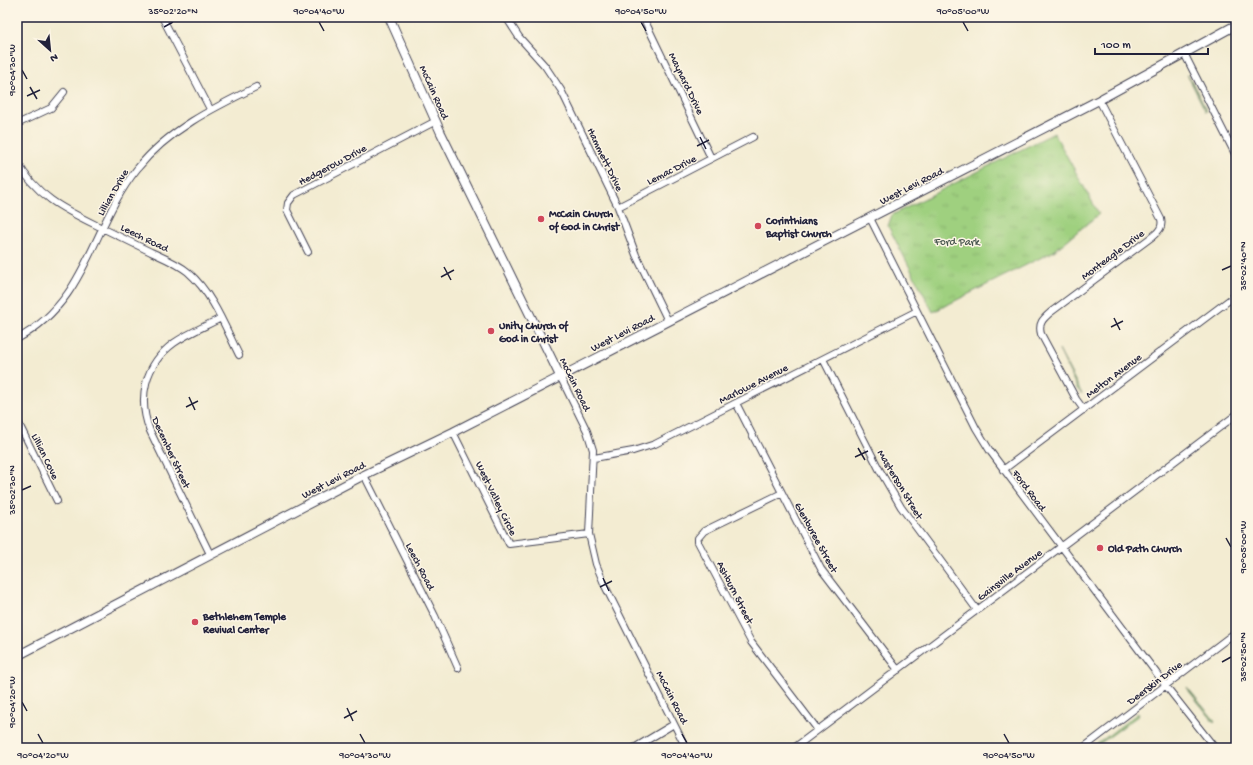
<svg xmlns="http://www.w3.org/2000/svg" width="1253" height="765" font-family="'Gochi Hand',sans-serif">
  <defs>
    <pattern id="grass-tufts" width="24" height="20" patternUnits="userSpaceOnUse"><rect width="24" height="20" fill="#9fd07f"/><path d="M3 7l-1-3M5 7V3M7 7l1-3M15 17l-1-3M17 17v-4M19 17l1-3" fill="none" stroke="#89b26f"/></pattern>
  </defs>
  <rect width="100%" height="100%" fill="#fcf5e5"/>
  <filter id="ink" filterUnits="userSpaceOnUse"><feTurbulence type="fractalNoise" baseFrequency=".025" numOctaves="2"/><feDisplacementMap in="SourceGraphic" scale="8" xChannelSelector="R" yChannelSelector="G"/><feConvolveMatrix kernelMatrix="1 2 1 2 8 2 1 2 1" color-interpolation-filters="sRGB"/></filter>
  <filter id="wash" filterUnits="userSpaceOnUse"><feTurbulence type="fractalNoise" baseFrequency=".012" numOctaves="4" result="noise"/><feDisplacementMap in="SourceGraphic" scale="16" xChannelSelector="R" yChannelSelector="G"/><feGaussianBlur stdDeviation="0.9" result="paint"/><feColorMatrix in="noise" values="0 0 0 0 0 0 0 0 0 0 0 0 0 0 0 0 0 1.4 0 .05"/><feComposite in="paint" operator="in"/></filter>
  <g filter="url(#wash)">
    <rect width="100%" height="100%" fill="#f3ecd2"/>
    <!-- grass -->
    <path fill="url(#grass-tufts)" stroke="#60795d" d="M 1187,74 L 1190,78 L 1207,111 L 1206,112 Z
      M 1054,133 L 1099,214 L 1054,251 L 933,312 L 888,226 L 892,215 Z
      M 1059,350 L 1082,394 L 1078,390 Z
      M 1187,687 L 1215,721 L 1214,722 L 1189,691 Z
      M 1138,713 L 1139,715 L 1094,748 L 1097,744 Z"/>
  </g>
  <g filter="url(#ink)">
    <g fill="none" stroke-linecap="round" stroke-linejoin="round">
      <!-- minor casing -->
      <g stroke="#414052" stroke-width="8">
        <path id="minor" d="M 162,17 L 210,109
          M 506,17 L 519,37 L 545,66 L 561,90 L 618,207 L 636,255 L 668,321
          M 643,17 L 711,158
          M 1185,55 L 1236,156
          M 17,124 L 51,108 L 64,92
          M 17,161 C 35,195 63,209 96,225 C 114,234 133,243 151,252 C 164,258 177,263 188,272 C 213,294 225,327 239,355
          M 618,207 L 753,137
          M 870,218 L 976,428 L 990,451 L 1166,686 L 1215,748
          M 308,252 L 287,210 L 288,203 L 294,195 L 436,121
          M 17,339 C 89,300 91,226 137,169 C 168,130 213,108 256,87
          M 823,359 L 879,469 L 901,507 L 977,610
          M 560,376 L 587,431 L 593,450 L 589,534 L 596,564 L 605,586 L 686,748
          M 736,403 L 821,569 L 898,670
          M 1084,410 L 1076,399 L 1041,334 C 1038,323 1043,319 1051,312 L 1153,236 C 1159,231 1163,227 1161,219 L 1099,100
          M 17,420 L 57,501
          M 453,432 L 509,544 L 589,534
          M 594,458 L 633,451 L 655,444 L 917,311
          M 1003,470 L 1236,295
          M 364,475 L 435,616 L 458,668
          M 782,493 L 704,531 L 698,538 L 698,542 L 751,642 L 818,730
          M 210,554 L 150,431 C 137,398 145,364 174,343 C 188,333 206,326 221,318
          M 634,748 L 674,724
          M 794,748 L 1236,415
          M 1083,748 L 1236,632"/>
      </g>
      <!-- tertiary casing -->
      <g stroke="#414052" stroke-width="10">
        <path id="tertiary" d="M 389,17 L 441,133 L 560,376
          M 17,656 L 364,475 L 453,432 L 1099,100 L 1236,25"/>
      </g>
      <!-- minor -->
      <use href="#minor" stroke="#fff" stroke-width="6"/>
      <!-- tertiary -->
      <use href="#tertiary" stroke="#fff" stroke-width="8"/>
    </g>
  </g>
  <!-- ticks -->
  <path fill="none" stroke="#22223b" stroke-width="1.5" d="M 319,22 L 324,31M 641,22 L 646,31M 963,22 L 968,31M 164,27 L 173,22M 22,70 L 27,79M 30,87 L 37,99M 27,96 L 40,90M 700,137 L 706,149M 697,146 L 709,140M 444,267 L 451,280M 1222,270 L 1231,266M 441,277 L 454,270M 1114,318 L 1120,330M 1111,327 L 1123,321M 189,397 L 195,410M 186,407 L 198,401M 858,448 L 865,460M 855,457 L 868,451M 22,490 L 31,486M 1226,538 L 1231,547M 603,578 L 609,591M 600,587 L 612,581M 1222,662 L 1231,657M 22,702 L 27,711M 347,708 L 353,721M 344,718 L 357,711M 38,734 L 43,743M 360,734 L 365,743M 682,734 L 687,743M 1004,734 L 1009,743"/>
  <!-- markers -->
  <g fill="#d1495b" stroke="#fcf5e5" stroke-width="1.5">
    <circle cx="541" cy="219" r="4"/>
    <circle cx="758" cy="226" r="4"/>
    <circle cx="491" cy="331" r="4"/>
    <circle cx="1100" cy="548" r="4"/>
    <circle cx="195" cy="622" r="4"/>
  </g>
  <g text-anchor="middle" stroke-width="3" stroke-linejoin="round" paint-order="stroke">
    <!-- street labels -->
    <g font-size="11" fill="#22223b" stroke="#fcf5e5">
      <text transform="translate(687 83) rotate(64)" y="4">Maynard Drive</text>
      <text transform="translate(435 92) rotate(66)" y="4">McCain Road</text>
      <text transform="translate(606 159) rotate(64)" y="4">Hammett Drive</text>
      <text transform="translate(332 164) rotate(-28)" y="4">Hedgerow Drive</text>
      <text transform="translate(671 169) rotate(-27)" y="4">Lemac Drive</text>
      <text transform="translate(911 185) rotate(-27)" y="4">West Levi Road</text>
      <text transform="translate(112 192) rotate(-60)" y="4">Lillian Drive</text>
      <text transform="translate(145 237) rotate(26)" y="4">Leech Road</text>
      <text transform="translate(1112 254) rotate(-37)" y="4">Monteagle Drive</text>
      <text transform="translate(622 332) rotate(-27)" y="4">West Levi Road</text>
      <text transform="translate(1113 375) rotate(-37)" y="4">Melton Avenue</text>
      <text transform="translate(753 383) rotate(-27)" y="4">Marlowe Avenue</text>
      <text transform="translate(576 384) rotate(64)" y="4">McCain Road</text>
      <text transform="translate(172 452) rotate(65)" y="4">December Street</text>
      <text transform="translate(46 456) rotate(64)" y="4">Lillian Cove</text>
      <text transform="translate(333 479) rotate(-27)" y="4">West Levi Road</text>
      <text transform="translate(901 484) rotate(59)" y="4">Masterson Street</text>
      <text transform="translate(1030 490) rotate(53)" y="4">Ford Road</text>
      <text transform="translate(497 498) rotate(64)" y="4">West Valley Circle</text>
      <text transform="translate(817 537) rotate(61)" y="4">Glenburee Street</text>
      <text transform="translate(421 566) rotate(63)" y="4">Leech Road</text>
      <text transform="translate(1009 574) rotate(-37)" y="4">Gainsville Avenue</text>
      <text transform="translate(736 592) rotate(63)" y="4">Ashburn Street</text>
      <text transform="translate(1154 682) rotate(-37)" y="4">Deerskin Drive</text>
      <text transform="translate(673 697) rotate(63)" y="4">McCain Road</text>
    </g>
    <!-- poi labels -->
    <g font-size="11" font-weight="bold" fill="#22223b" stroke="#fcf5e5" text-anchor="start">
      <text x="549" y="217">McCain Church<tspan x="549" dy="13">of God in Christ</tspan></text>
      <text x="766" y="224">Corinthians<tspan x="766" dy="13">Baptist Church</tspan></text>
      <text x="499" y="329">Unity Church of<tspan x="499" dy="13">God in Christ</tspan></text>
      <text x="1108" y="552">Old Path Church</text>
      <text x="203" y="620">Bethlehem Temple<tspan x="203" dy="13">Revival Center</tspan></text>
    </g>
    <!-- park labels -->
    <g font-size="11" fill="#48564f" stroke="#fcf5e5">
      <text x="957" y="245">Ford Park</text>
    </g>
  </g>
  <!-- margin -->
  <rect width="1253" height="765" fill="none" stroke="#fcf5e5" stroke-width="44"/>
  <!-- north arrow -->
  <g transform="translate(50 50) rotate(153)" stroke="#fcf5e5" stroke-width="3" paint-order="stroke">
  <path d="M0-3L7 15L0 10L-7 15Z" fill="#22223b"/>
  <text y="-6" font-size="11" font-weight="bold" text-anchor="middle" fill="#22223b">N</text>
  </g>
  <!-- scale -->
  <path d="M1095 48v6h113v-6" fill="none" stroke="#22223b" stroke-width="2"/>
  <text x="1101" y="48" font-size="12" fill="#22223b" stroke="#fcf5e5" stroke-width="3" paint-order="stroke">100 m</text>
  <rect x="22" y="22" width="1209" height="721" fill="none" stroke="#22223b" stroke-width="1.5"/>
  <g font-size="10" text-anchor="middle" fill="#22223b">
    <text x="173" y="14">35°02'20"N</text>
    <text x="319" y="14">90°04'40"W</text>
    <text x="641" y="14">90°04'50"W</text>
    <text x="963" y="14">90°05'00"W</text>
    <text transform="translate(11 70) rotate(-90)" y="4">90°04'30"W</text>
    <text transform="translate(1242 266) rotate(-90)" y="4">35°02'40"N</text>
    <text transform="translate(11 490) rotate(-90)" y="4">35°02'30"N</text>
    <text transform="translate(1242 547) rotate(-90)" y="4">90°05'00"W</text>
    <text transform="translate(1242 657) rotate(-90)" y="4">35°02'50"N</text>
    <text transform="translate(11 702) rotate(-90)" y="4">90°04'20"W</text>
    <text x="43" y="758">90°04'20"W</text>
    <text x="365" y="758">90°04'30"W</text>
    <text x="687" y="758">90°04'40"W</text>
    <text x="1009" y="758">90°04'50"W</text>
  </g>
</svg>
